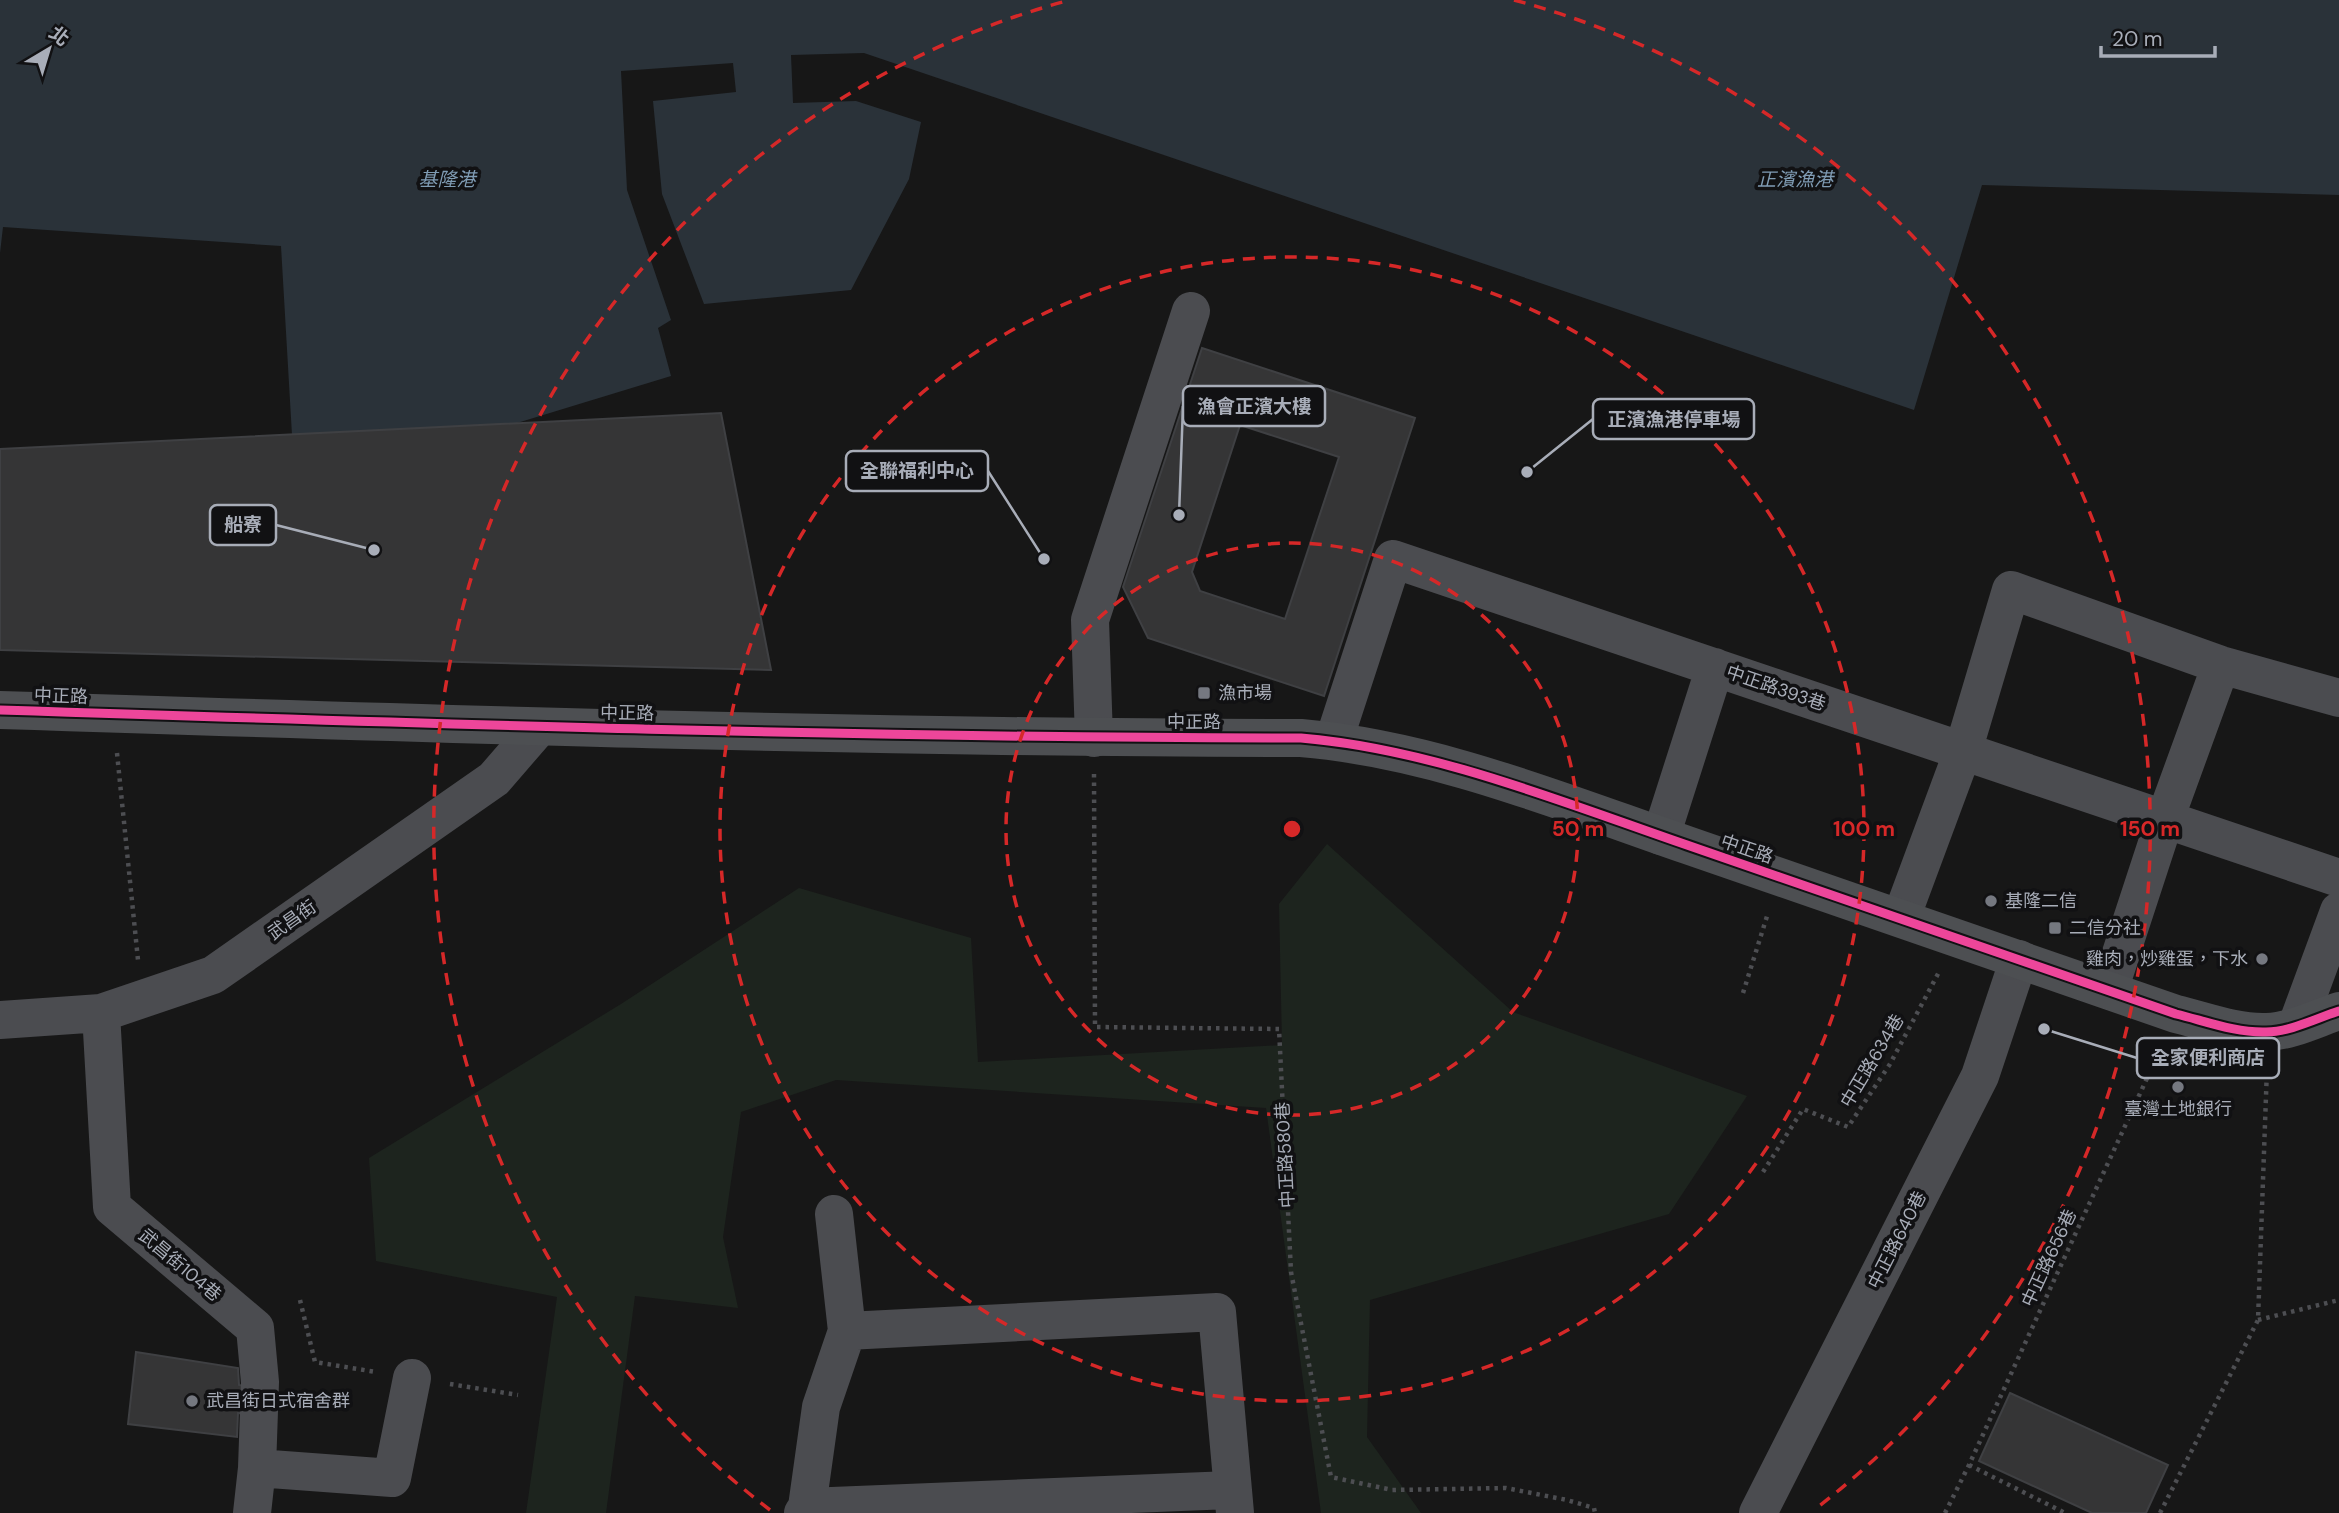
<svg xmlns="http://www.w3.org/2000/svg" width="2339" height="1513" font-family="'DM Sans','Noto Sans TC',sans-serif">
  <rect width="100%" height="100%" fill="#171717"/>
  <!-- green -->
  <path fill="#1d241e" d="M 1327,844 L 1513,1012 L 1747,1096 L 1669,1214 L 1370,1300 L 1367,1437 L 1421,1513 L 1321,1513 L 1266,1108 L 836,1080 L 741,1112 L 723,1237 L 738,1308 L 635,1296 L 606,1513 L 526,1513 L 557,1297 L 376,1261 L 369,1158 L 621,1004 L 799,888 L 971,938 L 978,1062 L 1282,1045 L 1279,904 Z"/>
  <!-- water -->
  <path fill="#2a3239" d="M 0,0 L 2339,0 L 2339,195 L 1982,185 L 1914,410 L 864,53 L 791,55 L 793,103 L 856,101 L 921,122 L 909,179 L 851,290 L 704,304 L 662,194 L 653,101 L 736,92 L 733,63 L 621,71 L 627,190 L 671,320 L 658,328 L 671,376 L 428,450 L 292,435 L 281,246 L 3,227 L 0,253 Z"/>
  <!-- building -->
  <path fill="#353536" stroke="#3f4043" stroke-width="2" fill-rule="evenodd" d="M 1202,348 L 1415,418 L 1324,696 L 1148,638 L 1123,587 ZM 1240,425 L 1339,457 L 1285,619 L 1200,591 L 1192,572 Z
    M 721,413 L 771,670 L 0,650 L 0,449 Z
    M 136,1352 L 238,1368 L 239,1385 L 253,1388 L 252,1415 L 238,1413 L 237,1437 L 128,1424 Z
    M 2010,1393 L 2168,1465 L 2146,1513 L 2092,1513 L 1979,1461 Z"/>
  <g fill="none" stroke-linecap="round" stroke-linejoin="round">
    <!-- path -->
    <path stroke="#4d4e52" stroke-width="4.5" stroke-dasharray="3.5 5" stroke-linecap="butt" d="M 117,753 L 138,960
      M 1094,774 L 1095,1027 L 1279,1029 L 1291,1272 L 1331,1477 L 1392,1490 L 1506,1488 L 1567,1500 L 1594,1508 L 1595,1513
      M 1743,993 L 1768,913
      M 1763,1172 L 1803,1109 L 1848,1127 L 1890,1064 L 1939,972
      M 300,1300 L 315,1362 L 376,1372
      M 2258,1320 L 2339,1300
      M 450,1384 L 518,1395
      M 1969,1465 L 2065,1513
      M 1945,1513 L 1969,1465 L 2160,1050
      M 2160,1513 L 2258,1320 L 2267,1068"/>
    <!-- minor -->
    <path stroke="#4b4c50" stroke-width="38" d="M 1094,738 L 1090,620 L 1191,311
      M 1334,740 L 1393,559 L 2339,878
      M 1661,836 L 1715,667
      M 1901,918 L 1963,751 L 2011,590 L 2221,665 L 2339,698
      M 2109,990 L 2165,819 L 2221,665
      M 101,1013 L 112,1207 L 255,1328 L 260,1382 L 257,1468 L 252,1513
      M 0,1020 L 101,1013 L 213,975 L 494,779 L 539,727
      M 2297,1025 L 2339,911
      M 847,1331 L 1217,1312 L 1235,1513
      M 257,1468 L 392,1478 L 412,1378
      M 803,1513 L 807,1507 L 821,1407 L 847,1331 L 834,1214
      M 806,1513 L 807,1507 L 1231,1490
      M 1758,1513 L 1980,1076 L 2019,959"/>
    <!-- major -->
    <path stroke="#4d4f52" stroke-width="38" d="M 0,710 C 433,724 867,738 1301,738 C 1433,749 1562,802 1687,845 C 1850,901 2013,957 2176,1014 C 2205,1021 2236,1033 2266,1032 C 2290,1032 2317,1018 2339,1011"/>
    <!-- cycleway casing -->
    <g stroke="#111113" stroke-width="13">
      <path id="cycleway" d="M 0,710 C 433,724 867,738 1301,738 C 1433,749 1562,802 1687,845 C 1850,901 2013,957 2176,1014 C 2205,1021 2236,1033 2266,1032 C 2290,1032 2317,1018 2339,1011"/>
    </g>
    <!-- cycleway -->
    <use href="#cycleway" stroke="#ed469a" stroke-width="9"/>
  </g>
  <!-- distance rings -->
  <g fill="none" stroke="#d62828" stroke-width="3.5" stroke-dasharray="12 9">
    <circle cx="1292" cy="829" r="286"/>
    <circle cx="1292" cy="829" r="572"/>
    <path d="M770 1510A858 858 0 0 1 1070 0M1514 0A858 858 0 0 1 1814 1510"/>
  </g>
  <!-- markers -->
  <g fill="#757880" stroke="#111113" stroke-width="2.5">
    <rect x="1197" y="686" width="14" height="14" rx="3.5"/>
    <circle cx="1991" cy="901" r="7"/>
    <rect x="2048" y="921" width="14" height="14" rx="3.5"/>
    <circle cx="2262" cy="959" r="7"/>
    <circle cx="2178" cy="1087" r="7"/>
    <circle cx="192" cy="1401" r="7"/>
  </g>
  <g text-anchor="middle" stroke-width="7" stroke-linejoin="round" paint-order="stroke">
    <!-- street labels -->
    <g font-size="18" fill="#a8adb8" stroke="#111113">
      <text transform="translate(1776 688) rotate(19)" y="6">中正路393巷</text>
      <text transform="translate(61 696) rotate(2)" y="6">中正路</text>
      <text transform="translate(627 713) rotate(1)" y="6">中正路</text>
      <text x="1194" y="728">中正路</text>
      <text transform="translate(1747 849) rotate(19)" y="6">中正路</text>
      <text transform="translate(292 920) rotate(-35)" y="6">武昌街</text>
      <text transform="translate(1872 1061) rotate(-59)" y="6">中正路634巷</text>
      <text transform="translate(1285 1155) rotate(-93)" y="6">中正路580巷</text>
      <text transform="translate(1897 1240) rotate(-63)" y="6">中正路640巷</text>
      <text transform="translate(2049 1258) rotate(-65)" y="6">中正路656巷</text>
      <text transform="translate(180 1265) rotate(40)" y="6">武昌街104巷</text>
    </g>
    <!-- poi labels -->
    <g font-size="18" fill="#a8adb8" stroke="#111113" text-anchor="start">
      <text x="1218" y="699">漁市場</text>
      <text x="2005" y="907">基隆二信</text>
      <text x="2069" y="934">二信分社</text>
      <text x="2248" y="965" text-anchor="end">雞肉，炒雞蛋，下水</text>
      <text x="2178" y="1115" text-anchor="middle">臺灣土地銀行</text>
      <text x="206" y="1407">武昌街日式宿舍群</text>
    </g>
    <!-- water labels -->
    <g font-size="19" font-style="italic" fill="#7f9bb3" stroke="#111113">
      <text x="447" y="186">基隆港</text>
      <text x="1795" y="186">正濱漁港</text>
    </g>
  </g>
  <circle cx="1292" cy="829" r="10" fill="#d62828" stroke="#111113" stroke-width="3.5"/>
  <g font-size="21" text-anchor="middle" font-weight="bold" fill="#d62828" stroke="#111113" stroke-width="7" stroke-linejoin="round" paint-order="stroke">
    <text x="1578" y="836">50 m</text>
    <text x="1864" y="836">100 m</text>
    <text x="2150" y="836">150 m</text>
  </g>
  <!-- callouts -->
  <path fill="none" stroke="#a8adb8" stroke-width="2.5" d="M1179 515L1183 406M1527 472L1593 419M1044 559L988 471M374 550L276 525M2044 1029L2137 1058"/>
  <g fill="#a8adb8" stroke="#111113" stroke-width="2.5">
    <circle cx="1179" cy="515" r="7"/>
    <circle cx="1527" cy="472" r="7"/>
    <circle cx="1044" cy="559" r="7"/>
    <circle cx="374" cy="550" r="7"/>
    <circle cx="2044" cy="1029" r="7"/>
  </g>
  <g fill="#111113" stroke="#a8adb8" stroke-width="2.5">
    <rect x="1183" y="386" width="142" height="40" rx="7"/>
    <rect x="1593" y="399" width="161" height="40" rx="7"/>
    <rect x="846" y="451" width="142" height="40" rx="7"/>
    <rect x="210" y="505" width="66" height="40" rx="7"/>
    <rect x="2137" y="1038" width="142" height="40" rx="7"/>
  </g>
  <g font-size="19" text-anchor="middle" font-weight="bold" fill="#a8adb8">
    <text x="1254" y="413">漁會正濱大樓</text>
    <text x="1674" y="426">正濱漁港停車場</text>
    <text x="917" y="477">全聯福利中心</text>
    <text x="243" y="531">船寮</text>
    <text x="2208" y="1064">全家便利商店</text>
  </g>
  <!-- north arrow -->
  <g transform="translate(49 49) rotate(38)" stroke="#111113" stroke-width="5" paint-order="stroke">
  <path d="M0-5L12 26L0 18L-12 26Z" fill="#a8adb8"/>
  <text y="-10" font-size="19" font-weight="bold" text-anchor="middle" fill="#a8adb8">北</text>
  </g>
  <!-- scale -->
  <path d="M2101 46v10h114v-10" fill="none" stroke="#a8adb8" stroke-width="3.5"/>
  <text x="2112" y="46" font-size="21" fill="#a8adb8" stroke="#111113" stroke-width="5" paint-order="stroke">20 m</text>
</svg>
